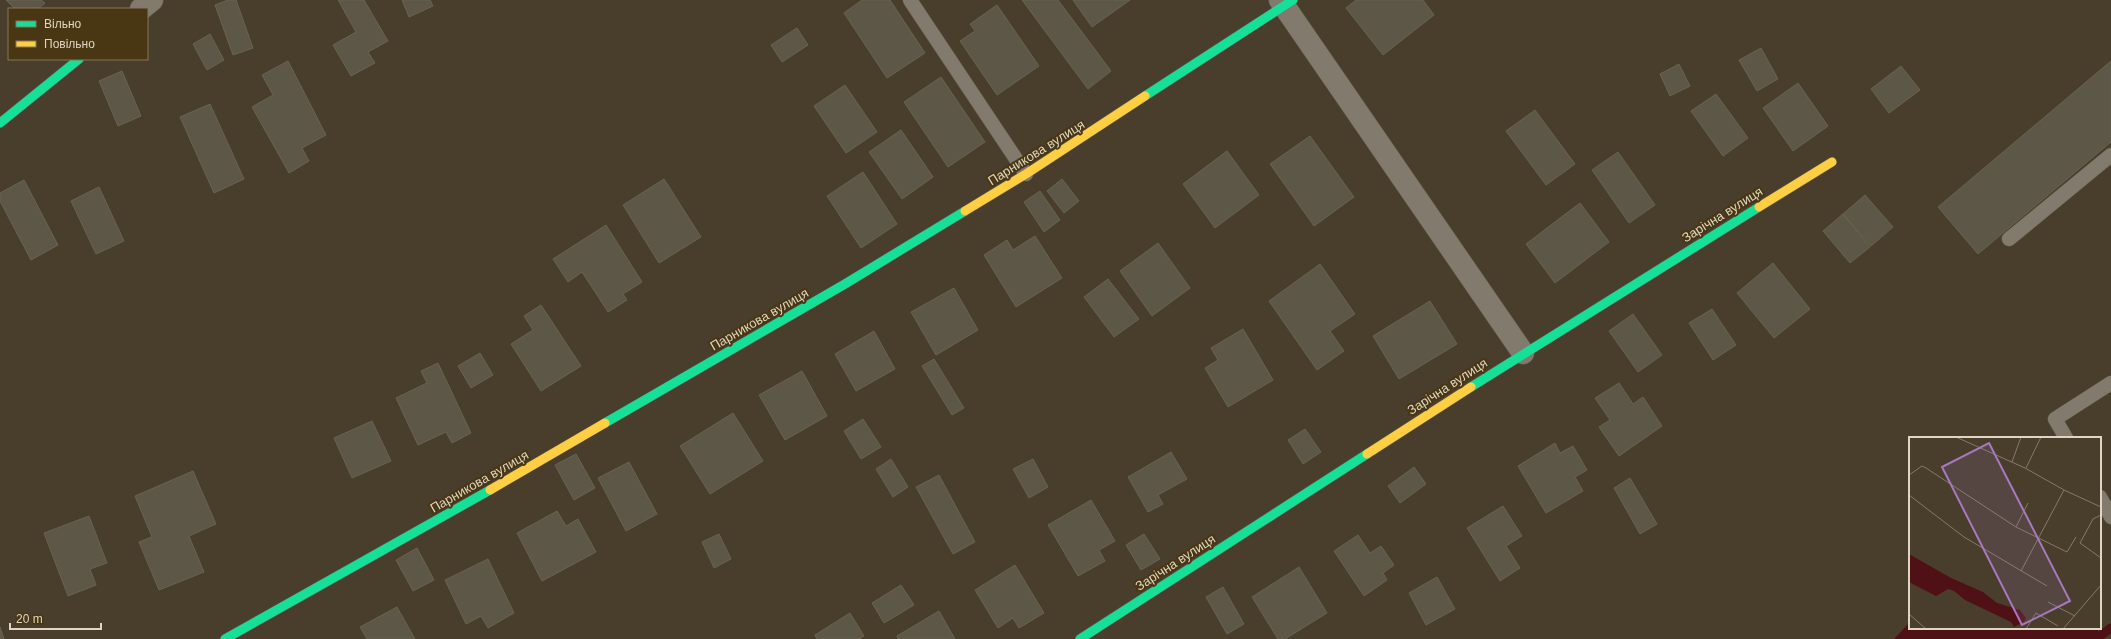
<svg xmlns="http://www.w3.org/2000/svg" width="2111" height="639" font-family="Helvetica,sans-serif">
  <rect width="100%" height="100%" fill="#483e2b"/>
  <!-- water -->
  <path fill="#4f1115" d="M 1910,622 L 1910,628 L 2097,628 L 2101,639 L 1894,639 Z"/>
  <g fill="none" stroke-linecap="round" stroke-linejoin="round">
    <!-- stream -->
    <path stroke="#4f1115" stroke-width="9" d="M 2096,639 L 2111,628"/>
  </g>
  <!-- building -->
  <path fill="#5d5747" stroke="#696352" d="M 6,0 L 41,0 L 45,3 L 38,9 L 15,9 Z
    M 228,0 L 236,0 L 253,48 L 233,55 L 215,5 Z
    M 338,0 L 364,0 L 388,41 L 368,52 L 375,63 L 351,76 L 333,45 L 356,32 Z
    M 402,0 L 430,0 L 433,6 L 409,17 Z
    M 862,0 L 890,0 L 925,53 L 887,78 L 844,13 Z
    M 1022,0 L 1058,0 L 1111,71 L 1088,89 Z
    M 1073,0 L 1130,0 L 1092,27 Z
    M 1356,0 L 1423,0 L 1434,15 L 1383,55 L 1346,8 Z
    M 997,5 L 1039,66 L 997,95 L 960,41 L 975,31 L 970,24 Z
    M 797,28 L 808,45 L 782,62 L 771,45 Z
    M 210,34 L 224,60 L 207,70 L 193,44 Z
    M 1761,48 L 1778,79 L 1757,91 L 1739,60 Z
    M 288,61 L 326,135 L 302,148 L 309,161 L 289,173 L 252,107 L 273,95 L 262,75 Z
    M 2111,61 L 2111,142 L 1978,254 L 1938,207 Z
    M 1679,64 L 1690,86 L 1670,96 L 1660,74 Z
    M 1901,66 L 1920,90 L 1889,113 L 1871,89 Z
    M 122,71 L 141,116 L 118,126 L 99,81 Z
    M 941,77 L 985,142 L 948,167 L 904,102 Z
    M 1798,83 L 1828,126 L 1793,151 L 1763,108 Z
    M 845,85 L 877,132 L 846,153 L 814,106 Z
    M 1716,94 L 1748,138 L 1723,156 L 1691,111 Z
    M 210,104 L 244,179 L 214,193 L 180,117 Z
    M 1535,110 L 1575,164 L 1546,185 L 1506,131 Z
    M 901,130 L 933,177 L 902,199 L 869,152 Z
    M 1310,136 L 1354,197 L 1314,226 L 1270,164 Z
    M 1227,151 L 1259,195 L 1215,228 L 1183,184 Z
    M 1618,152 L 1655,205 L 1629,223 L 1592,170 Z
    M 863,172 L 897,224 L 861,248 L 827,196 Z
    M 664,179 L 701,237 L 659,263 L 623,205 Z
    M 1062,179 L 1079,201 L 1064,213 L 1047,191 Z
    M 24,180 L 58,245 L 31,260 L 0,201 L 0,193 Z
    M 99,187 L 124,241 L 96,254 L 71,201 Z
    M 1040,191 L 1060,220 L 1044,232 L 1024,202 Z
    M 1865,195 L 1893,227 L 1871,246 L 1843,214 Z
    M 1580,203 L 1609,242 L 1555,283 L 1526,244 Z
    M 1843,214 L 1870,247 L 1850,263 L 1823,231 Z
    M 606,225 L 642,282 L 623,294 L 627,300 L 608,312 L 582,272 L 568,282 L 553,259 Z
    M 1035,236 L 1062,278 L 1016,307 L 984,255 L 1007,240 L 1013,250 Z
    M 1158,243 L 1190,288 L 1152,316 L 1120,271 Z
    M 1773,263 L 1810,309 L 1774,338 L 1737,293 Z
    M 1320,264 L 1355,314 L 1330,331 L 1344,351 L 1317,370 L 1269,301 Z
    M 1108,279 L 1139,319 L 1114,337 L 1084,297 Z
    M 954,288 L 978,330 L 936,355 L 911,312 Z
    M 1430,301 L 1457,344 L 1399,379 L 1373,336 Z
    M 541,305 L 581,366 L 541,391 L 511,344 L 533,330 L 524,316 Z
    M 1712,309 L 1736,345 L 1713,360 L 1689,323 Z
    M 1633,314 L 1662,355 L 1638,372 L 1609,331 Z
    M 1243,329 L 1273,380 L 1228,407 L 1205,368 L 1218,360 L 1211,348 Z
    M 874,331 L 895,369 L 856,391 L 835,354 Z
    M 480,353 L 493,375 L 471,388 L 458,366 Z
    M 934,359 L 964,408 L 952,415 L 922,366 Z
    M 438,363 L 471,433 L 452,443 L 446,432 L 418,445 L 396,398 L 427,383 L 421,371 Z
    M 802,371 L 827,416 L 785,440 L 759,395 Z
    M 1619,383 L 1633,404 L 1643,397 L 1662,426 L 1619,456 L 1599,427 L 1610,420 L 1595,398 Z
    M 733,413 L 763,461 L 710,494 L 680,446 Z
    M 863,419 L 881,447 L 861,459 L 844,431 Z
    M 372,421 L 391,461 L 352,478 L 334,438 Z
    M 1305,429 L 1321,452 L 1303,464 L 1288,440 Z
    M 1555,443 L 1560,453 L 1573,446 L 1587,470 L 1575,477 L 1583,491 L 1546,513 L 1518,466 Z
    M 1171,452 L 1187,479 L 1158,495 L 1163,504 L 1148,512 L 1128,477 Z
    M 576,454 L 595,488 L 574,500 L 555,465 Z
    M 891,459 L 908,487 L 893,497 L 876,469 Z
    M 1033,459 L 1048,487 L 1029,498 L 1013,469 Z
    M 629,462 L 657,514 L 626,531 L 598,478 Z
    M 1414,467 L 1426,484 L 1400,503 L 1388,486 Z
    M 193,471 L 216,524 L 189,536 L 204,572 L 159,590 L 139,542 L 152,537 L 135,496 Z
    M 939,475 L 975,542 L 953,554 L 916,487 Z
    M 1630,478 L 1657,524 L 1640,534 L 1614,488 Z
    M 1091,500 L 1115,541 L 1099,550 L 1105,561 L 1078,576 L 1048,525 Z
    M 1503,506 L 1522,536 L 1506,546 L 1520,568 L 1500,581 L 1467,528 Z
    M 557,511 L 566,526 L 578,519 L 596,552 L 542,581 L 517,533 Z
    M 89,516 L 107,563 L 90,569 L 96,585 L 68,596 L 44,533 Z
    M 719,534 L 731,559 L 714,568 L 702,542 Z
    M 1144,534 L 1160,559 L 1141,570 L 1126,545 Z
    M 1358,535 L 1370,553 L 1381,546 L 1394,565 L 1383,573 L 1387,580 L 1364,596 L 1334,551 Z
    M 417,548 L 434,580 L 413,591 L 396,560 Z
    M 488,559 L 514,613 L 488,628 L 481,616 L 466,624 L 445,580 Z
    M 1015,565 L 1044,613 L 1019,628 L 1013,618 L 998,628 L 975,590 Z
    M 1299,567 L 1327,613 L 1285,639 L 1278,639 L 1252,597 Z
    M 1437,577 L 1455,609 L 1426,625 L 1409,593 Z
    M 901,585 L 914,605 L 884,623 L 872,603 Z
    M 1223,587 L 1244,624 L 1227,634 L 1206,597 Z
    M 397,607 L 415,639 L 367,639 L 360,627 Z
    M 939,611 L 955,639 L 898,639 L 897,636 Z
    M 850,613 L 864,636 L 859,639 L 817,639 L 815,635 Z
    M 0,627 L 4,639 L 0,639 Z"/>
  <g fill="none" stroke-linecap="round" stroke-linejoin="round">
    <!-- lane casing -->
    <g stroke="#655d4d" stroke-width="15">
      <path id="lane" d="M 910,0 L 1026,174
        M 2009,239 L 2111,155
        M 2066,438 L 2055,419 L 2111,383
        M 2100,497 L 2111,517"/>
    </g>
    <!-- street casing -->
    <g stroke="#655d4d" stroke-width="23">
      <path id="street" d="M 1280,0 L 1523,353
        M 141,9 L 152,0"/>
    </g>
    <!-- fast casing -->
    <g stroke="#655d4d" stroke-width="10">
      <path id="fast" d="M 1145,96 L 1293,0
        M 0,123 L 79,59
        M 1471,387 L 1759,207
        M 605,423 L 845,284 L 965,211
        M 225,639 L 490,490
        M 1080,639 L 1367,454"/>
    </g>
    <!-- slow casing -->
    <g stroke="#655d4d" stroke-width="10">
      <path id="slow" d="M 1759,207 L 1832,162
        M 965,211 L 1026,174 L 1145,96
        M 1367,454 L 1471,387
        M 490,490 L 605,423"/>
    </g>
    <!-- lane -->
    <use href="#lane" stroke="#827a6d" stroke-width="14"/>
    <!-- street -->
    <use href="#street" stroke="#827a6d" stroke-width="22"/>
    <!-- fast -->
    <use href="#fast" stroke="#16e098" stroke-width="9"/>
    <!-- slow -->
    <use href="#slow" stroke="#ffcf43" stroke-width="9"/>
  </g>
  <g text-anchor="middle" stroke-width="4" stroke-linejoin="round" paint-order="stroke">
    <!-- street labels -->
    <g font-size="13" fill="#dfd5c2" stroke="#493714">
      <text transform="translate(1036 152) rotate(-32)" y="5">Парникова вулиця</text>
      <text transform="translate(1722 214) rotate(-32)" y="5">Зарічна вулиця</text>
      <text transform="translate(759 319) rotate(-30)" y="5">Парникова вулиця</text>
      <text transform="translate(1447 386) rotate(-33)" y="5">Зарічна вулиця</text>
      <text transform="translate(479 481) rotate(-30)" y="5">Парникова вулиця</text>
      <text transform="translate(1175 562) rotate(-33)" y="5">Зарічна вулиця</text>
    </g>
  </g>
  <!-- overview -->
  <g transform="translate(1909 437)">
    <rect width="192" height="192" fill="#483e2b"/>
    <path d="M 0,117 L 42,141 L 74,155 L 88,166 L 111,173 L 117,181 L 115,185 L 105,190 L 102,185 L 56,163 L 45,154 L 39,152 L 27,159 L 0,145 Z" fill="#4f1115"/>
    <path fill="none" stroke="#847a67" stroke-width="1" d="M 47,0 L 116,31 L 155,53 L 192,70M 103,25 L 112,0M 117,31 L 132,0M 0,38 L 13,29 L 17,31 L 107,90 L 158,115 L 167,100M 0,58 L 55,100 L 138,149M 192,78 L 184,82 L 171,106 L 192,121M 107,90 L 119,66M 112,134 L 155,53M 139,165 L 166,179M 0,177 L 17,192M 117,192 L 127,176 L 149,189M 154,192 L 192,148"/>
    <path fill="#a878c0" fill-opacity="0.15" stroke="#a878c0" stroke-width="2" d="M 80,6 L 161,164 L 113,188 L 33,30 Z"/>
    <rect width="192" height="192" fill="none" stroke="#dfd5c2" stroke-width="2"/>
  </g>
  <!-- legend -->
  <rect x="8" y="8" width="140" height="52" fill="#493714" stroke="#85765a"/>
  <rect x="16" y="21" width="20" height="6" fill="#16e098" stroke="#85765a"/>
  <text x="44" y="28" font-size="12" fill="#dfd5c2">Вільно</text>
  <rect x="16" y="41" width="20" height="6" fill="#ffcf43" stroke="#85765a"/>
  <text x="44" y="48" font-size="12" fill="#dfd5c2">Повільно</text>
  <!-- scale -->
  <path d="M10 623v6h91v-6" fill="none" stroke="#dfd5c2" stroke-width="2"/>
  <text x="16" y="623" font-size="12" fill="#dfd5c2" stroke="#493714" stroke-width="3" paint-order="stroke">20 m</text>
</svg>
